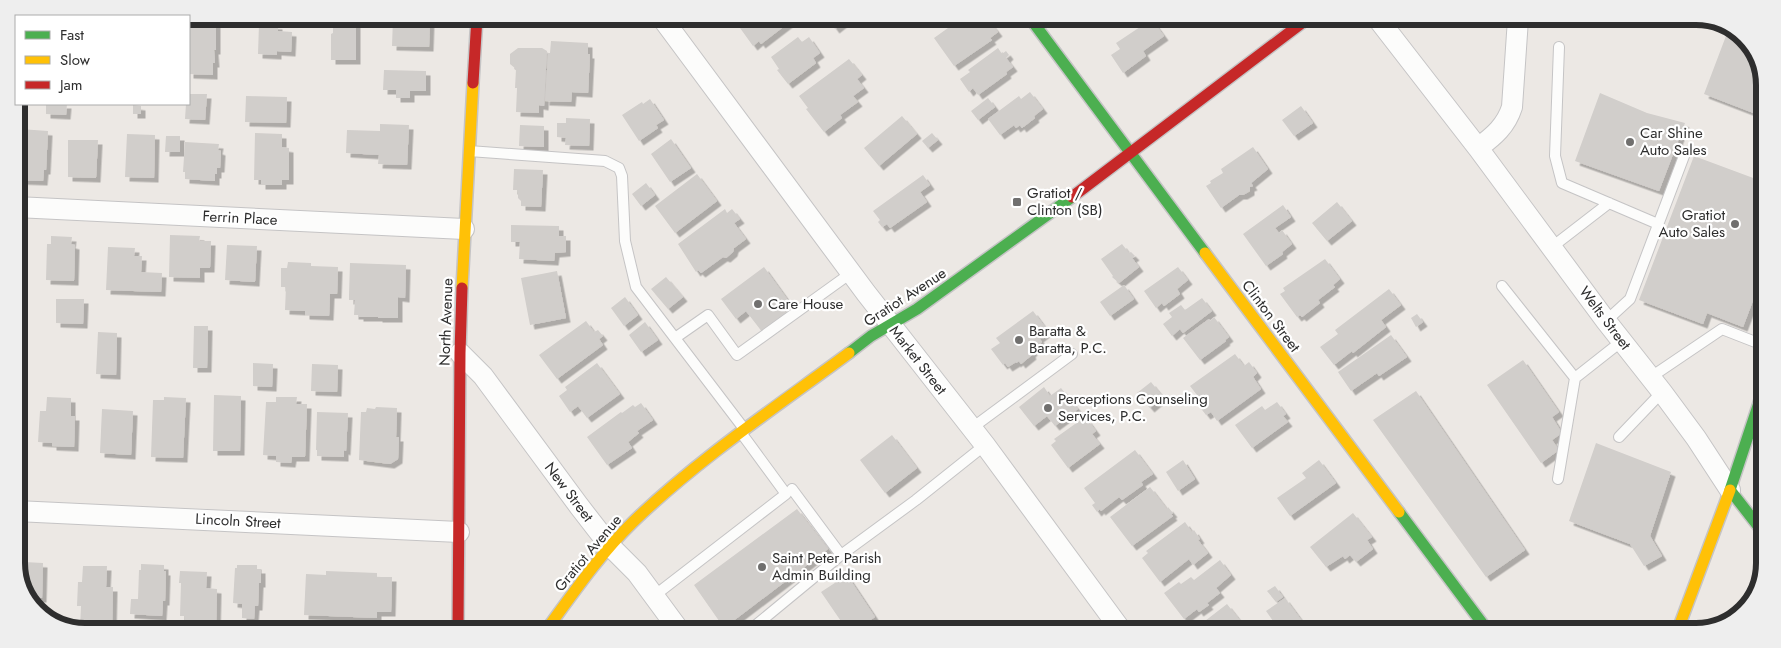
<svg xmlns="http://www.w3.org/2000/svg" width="1781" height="648" viewBox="0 0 1781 648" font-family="Jost,sans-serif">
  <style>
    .building { fill: #d1cecb; filter: url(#shadow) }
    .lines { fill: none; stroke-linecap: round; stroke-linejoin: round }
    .lane-casing { stroke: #c5c4c5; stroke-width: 12 }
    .street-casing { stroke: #c5c4c5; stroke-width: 22 }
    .fast-casing { stroke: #c5c4c5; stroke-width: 14 }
    .slow-casing { stroke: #c5c4c5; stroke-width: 14 }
    .jam-casing { stroke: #c5c4c5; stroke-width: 14 }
    .lane { stroke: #fcfcfb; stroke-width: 10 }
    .street { stroke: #fcfcfb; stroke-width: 20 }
    .fast { stroke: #4caf50; stroke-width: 11 }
    .slow { stroke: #ffc107; stroke-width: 11 }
    .jam { stroke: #c62828; stroke-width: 11 }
    .poi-dot { fill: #706f6e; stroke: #fff; stroke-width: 2 }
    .labels { text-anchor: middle; stroke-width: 4.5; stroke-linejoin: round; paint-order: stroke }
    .poi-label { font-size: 15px; fill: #2e2e2e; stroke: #fff; text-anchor: start }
    .street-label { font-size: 15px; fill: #2e2e2e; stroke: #fff }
    .rim { fill: none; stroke: #2e2e2e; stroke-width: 6 }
  </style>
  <defs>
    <filter id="shadow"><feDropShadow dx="4.5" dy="4.5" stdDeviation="0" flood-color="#0004"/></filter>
  </defs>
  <rect width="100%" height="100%" fill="#ece8e4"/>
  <path class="building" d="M393,18L430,19L429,47L392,46Z
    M739,18H791L789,19L791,21L761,44L759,41L753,46L735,21Z
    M827,18H849L835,29Z
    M962,18H987L998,32L990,38L992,40L954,66L934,38Z
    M208,20H216V50H214L215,63H213V75L189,74V23H208Z
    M333,21H356V60H331V34L333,33Z
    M1153,21L1164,36L1143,51L1146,56L1123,73L1111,55L1120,49L1116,43L1143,25L1145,27Z
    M259,24L278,25V31L292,32L291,52L277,51V55L258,54Z
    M1729,28L1750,43L1765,80L1764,117L1704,94Z
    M798,37L802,42L809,37L820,53L813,58L816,63L788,84L777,70L779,69L771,57Z
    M551,41L588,43V54H590L588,93L572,92L571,102L545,101L548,53H550Z
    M518,48H542L547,51L544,106L539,105V113L516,112L517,88H515L516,69L510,64V54Z
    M998,48L1002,54L1006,51L1009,55L1006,58L1013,67L1006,72L1007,74L978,95L973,88L969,92L960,79L970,72L968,70Z
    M849,59L862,75L857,79L864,88L853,96L858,102L840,115L842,118L824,132L806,109L808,108L799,96Z
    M384,70L426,71V91H410V98H396V90H383Z
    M1030,92L1043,109L1034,116L1035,118L1022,128L1020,125L1016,128L1014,125L1000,135L988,119L1019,96L1021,99Z
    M1600,93L1647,113L1685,123L1659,191L1575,161Z
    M189,94H207L205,120L185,119L186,104H189Z
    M246,96L287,97L286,123L245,122Z
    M988,98L995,107L978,120L971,111Z
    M650,99L664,120L656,125L658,128L639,141L622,115L642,102L643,104Z
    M46,104H67L66,115L46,114Z
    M133,105L141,106V114H133Z
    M1301,106L1313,123L1294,136L1282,120Z
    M902,116L917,134L879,166L864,148Z
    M566,118L590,119L589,146L565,145L566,138L557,137V123H566Z
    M380,124L409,125L407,165L378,164L379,155L346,153L347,130L380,131Z
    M520,125L544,126V147L519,146Z
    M20,129L48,131L46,170H44L43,181L17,180V140H19Z
    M255,133L282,134V147L289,148V180H282V185H261V180H254Z
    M932,133L938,140L928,148L922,141Z
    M127,134L155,135L154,178L125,177Z
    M166,136H180V152H165Z
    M671,139L691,168L670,182L651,154Z
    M68,140H98L96,178L68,177Z
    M185,142L219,144L218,150L221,151L220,168H217V174H215V181L185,179V172H183Z
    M1253,147L1268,169L1251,183L1253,186L1250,187V191L1243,195H1239L1221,208L1206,186L1211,183L1210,181L1223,173L1221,169Z
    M1694,156L1764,182L1763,293L1757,290L1743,327L1707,313L1703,324L1639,300Z
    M514,169L543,170L541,207L521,206V201L518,198V190H513Z
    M697,174L717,201L675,233L655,206Z
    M923,175L930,185L920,192L927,202L890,228L887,224L882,227L878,222L880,220L873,211Z
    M646,183L655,195L641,206L632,194Z
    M1337,202L1352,221L1327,241L1312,223Z
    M1283,205L1291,217L1275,228L1279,233L1282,230L1292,244L1282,252L1283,254L1266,266L1243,234Z
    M725,209L727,213L732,209L740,219L734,223L746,239L734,248L733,252L726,258L723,257L701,273L698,270L696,272L678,244Z
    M511,225L559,226V236H566V252L555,253L554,261L519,259L520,242H511Z
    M170,235L200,236L199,241H211L210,268H200V278L169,277Z
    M51,236L72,237L71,244L75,245L74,281L46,280L47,244H51Z
    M1122,244L1129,253L1131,252L1135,256L1132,258L1139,267L1119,283L1112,277L1113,276L1101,259Z
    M227,245L257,246L255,282L225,280Z
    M108,247L135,248L134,256H142L141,272L162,273L161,292L106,290Z
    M1325,259L1340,279L1333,285L1335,287L1318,300L1320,303L1302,317L1300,315L1297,317L1280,294L1285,291L1283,288Z
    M288,262L311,263V266L338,267L337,294H330L329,316L305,315V311L285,310L286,287H281V268H287Z
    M350,263L406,265L405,298L398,297V318H378V317H359V315H354L355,300H349V295Z
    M764,267L795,310L763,333L746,311L736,319L721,299Z
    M1178,267L1188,280L1177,289L1180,294L1164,306L1162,303L1156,308L1144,291Z
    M557,271L566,318L530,325L521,278Z
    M666,277L683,297L668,309L651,289Z
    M1124,285L1134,299L1110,316L1100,302Z
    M1389,289L1401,305L1381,320L1386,327L1353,353L1352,351L1334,365L1320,347L1338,334L1335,330Z
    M625,297L638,315L624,326L611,308Z
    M1202,298L1212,311L1183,333L1180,329L1172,336L1163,324L1172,317L1169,313L1181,305L1185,310Z
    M56,299H84L83,324L56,323Z
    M1033,311L1048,331L1039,338L1042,342L1032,349L1033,351L1031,353L1032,355L1021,364L1019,361L1016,363V362L1008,367L1005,363L1003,365L991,349L1000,343L996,338Z
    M1417,314L1423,322L1416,327L1411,318Z
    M1214,317L1229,337L1225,340L1226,341L1200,360L1183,338L1209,319L1210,321Z
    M586,321L594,332L598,330L603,336L599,339L603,345L557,379L539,355Z
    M645,322L658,340L641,352L629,335Z
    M194,326H208L207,368H193Z
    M98,332L117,333L116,375L96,374Z
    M1391,335L1407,357L1379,376L1377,373L1351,391L1338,372Z
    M1235,354L1244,366L1249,362L1257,373L1253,377L1261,389L1217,421L1211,412L1206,415L1193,398L1197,395L1190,386Z
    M1523,360L1559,412L1552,417L1562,433L1552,440L1559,450L1541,463L1487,385Z
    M253,363L273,364L272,387L253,386Z
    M597,363L620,394L587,418L578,406L570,412L559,396L567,390L565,387Z
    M312,364L338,365L337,392L311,391Z
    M1151,382L1163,397L1150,408L1137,393Z
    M1044,387L1050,396L1061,388L1078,409L1055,426L1047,416L1034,426L1019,407Z
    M1416,391L1525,550L1486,577L1373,420Z
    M214,395L241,396L240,451H213Z
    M47,397L71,398V416H75L74,447L52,446V443L38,442L40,411H46Z
    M164,397L186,398L183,458L151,457L153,400H164Z
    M276,397H297L296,404H307L305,457H292L291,463L276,462V456L263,455L266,402H276Z
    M1277,402L1286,414L1283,416L1288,422L1252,448L1235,425L1262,406L1265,410Z
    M641,403L653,420L637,431L639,433L628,442L632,448L607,465L587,437L621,412L622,413L633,405L635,407Z
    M376,407L397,408L396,437H399L398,459L390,464L359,460L361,412H366L367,408L375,409Z
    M102,409L133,411L131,455L100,453Z
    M317,412L348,413L346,451L344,450V457L317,456V450H316Z
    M1082,419L1084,421L1087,419L1096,431L1092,434L1100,444L1068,468L1051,445L1056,441L1054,439Z
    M16,425H18L21,430L20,445L16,444Z
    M892,435L917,468L885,493L860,460Z
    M1596,443L1671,472L1650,536L1662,556L1644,566L1630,544L1569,521Z
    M1135,450L1153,474L1141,482L1143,485L1122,500L1119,497L1101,511L1100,509L1097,512L1092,505L1095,503L1084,488Z
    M1183,460L1195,479L1178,491L1166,472Z
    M1319,460L1336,483L1290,516L1277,498L1306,478L1302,473Z
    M1150,487L1167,509L1168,507L1173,513L1171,514L1173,516L1132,546L1110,517Z
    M797,509L828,549L724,628L694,585Z
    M1353,513L1372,537L1367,540L1373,549L1356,562L1350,555L1345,559L1343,556L1326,567L1310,547Z
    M1185,522L1192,532L1194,530L1200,539L1198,540L1208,553L1193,565L1189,559L1160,582L1142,558L1148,553L1146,551Z
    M1220,560L1231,575L1216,588L1220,593L1207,603L1209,605L1199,612L1197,609L1184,619L1164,593L1179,582L1181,584L1191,577L1194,580Z
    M24,562L43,563L42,598H37V609L31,605L16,568V564H24Z
    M141,564L164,565V571H166L165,601H163L162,616L130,614L131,599H138L139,570H141Z
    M237,565H257V569H261V583H259L258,606H255L254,619L242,618V604L233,603L235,568H237Z
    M83,566H107L106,587H113L112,628H80L81,606H77L78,582H82Z
    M180,571L207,572L206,588L217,589L216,629L185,628V616H180L181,583H179Z
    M326,571L377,573V577H392L391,612H377V618L304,615L306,574L326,575Z
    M847,575L875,617L855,630H847L821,592Z
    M1275,586L1283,597L1276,602L1267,591Z
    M1285,598L1302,621L1289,631H1280L1266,611Z
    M1227,604L1242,623L1232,631H1192Z
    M784,621L791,630H772Z"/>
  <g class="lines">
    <g class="lane-casing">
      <path id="lane" d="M1559,47L1555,156L1562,183L1658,224
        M469,151L605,161L619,168L622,176L625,241L636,287L745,430
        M1552,247L1609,203
        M1502,286L1575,378L1622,341
        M1606,321L1630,299L1684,156
        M675,338L708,315L737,355L851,273
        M1651,377L1722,329L1763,345
        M972,428L1072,354
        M1619,437L1662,392
        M1558,479L1575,378
        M792,489L841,555
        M654,596L786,494L742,434
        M750,630L841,555L916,500L985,445"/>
    </g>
    <g class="street-casing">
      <path id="street" d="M662,18L866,293L985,445L1121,630
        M1378,19L1478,148L1606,321L1662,392L1696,438L1730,490
        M1478,148C1494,136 1506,126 1512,107L1518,19
        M16,207L464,229
        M460,353L483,376L579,506L610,546L637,573L679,630
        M16,511L459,532"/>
    </g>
    <g class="fast-casing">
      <path id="fast" d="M1030,18L1205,253
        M849,353L871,336L917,309L1072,197
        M1762,394L1730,490L1762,531
        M1399,512L1488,631"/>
    </g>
    <g class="slow-casing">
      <path id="slow" d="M1205,253L1399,512
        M462,288L473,83
        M547,629C574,592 600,554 633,522C697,460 776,407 849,353
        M1677,632L1730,490"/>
    </g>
    <g class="jam-casing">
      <path id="jam" d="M473,83L477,17
        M1072,197L1307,19
        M458,629L460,353L462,288"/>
    </g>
    <use href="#lane" class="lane"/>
    <use href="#street" class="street"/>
    <use href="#fast" class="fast"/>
    <use href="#slow" class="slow"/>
    <use href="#jam" class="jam"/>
  </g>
  <g class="poi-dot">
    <circle cx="1630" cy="142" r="5"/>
    <rect x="1012" y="197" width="10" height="10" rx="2.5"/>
    <circle cx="1735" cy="224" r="5"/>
    <circle cx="758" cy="304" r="5"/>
    <circle cx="1019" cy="340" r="5"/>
    <circle cx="1048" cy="408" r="5"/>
    <circle cx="762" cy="567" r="5"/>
  </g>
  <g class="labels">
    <g class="poi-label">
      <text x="1640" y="138">Car Shine<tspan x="1640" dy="17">Auto Sales</tspan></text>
      <text x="1027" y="198">Gratiot /<tspan x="1027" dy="17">Clinton (SB)</tspan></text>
      <text x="1725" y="220" text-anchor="end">Gratiot<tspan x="1725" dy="17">Auto Sales</tspan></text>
      <text x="768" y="309">Care House</text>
      <text x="1029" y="336">Baratta &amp;<tspan x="1029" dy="17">Baratta, P.C.</tspan></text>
      <text x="1058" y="404">Perceptions Counseling<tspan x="1058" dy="17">Services, P.C.</tspan></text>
      <text x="772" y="563">Saint Peter Parish<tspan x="772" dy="17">Admin Building</tspan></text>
    </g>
    <g class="street-label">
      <text transform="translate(240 218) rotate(3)" y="5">Ferrin Place</text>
      <text transform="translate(905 297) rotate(-33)" y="5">Gratiot Avenue</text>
      <text transform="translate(1271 316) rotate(53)" y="5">Clinton Street</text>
      <text transform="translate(1605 318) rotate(53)" y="5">Welts Street</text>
      <text transform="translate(446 322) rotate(-88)" y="5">North Avenue</text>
      <text transform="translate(918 360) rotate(52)" y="5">Market Street</text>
      <text transform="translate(569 492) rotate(53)" y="5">New Street</text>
      <text transform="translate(238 521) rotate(3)" y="5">Lincoln Street</text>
      <text transform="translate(588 553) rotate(-50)" y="5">Gratiot Avenue</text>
    </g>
  </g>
  <path d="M0 0H1781V648H0ZM85 25H1696A60 60 0 0 1 1756 85V563A60 60 0 0 1 1696 623H85A60 60 0 0 1 25 563V85A60 60 0 0 1 85 25Z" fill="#eee" fill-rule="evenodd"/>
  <path class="rim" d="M85 25H1696A60 60 0 0 1 1756 85V563A60 60 0 0 1 1696 623H85A60 60 0 0 1 25 563V85A60 60 0 0 1 85 25Z"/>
  <rect x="15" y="15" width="175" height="90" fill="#ffffff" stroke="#ababab"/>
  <rect x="25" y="31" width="25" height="8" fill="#4caf50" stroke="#ababab"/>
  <text x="60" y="40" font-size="15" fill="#2e2e2e">Fast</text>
  <rect x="25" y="56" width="25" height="8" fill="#ffc107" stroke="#ababab"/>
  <text x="60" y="65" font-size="15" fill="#2e2e2e">Slow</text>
  <rect x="25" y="81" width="25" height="8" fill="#c62828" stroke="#ababab"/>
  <text x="60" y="90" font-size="15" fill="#2e2e2e">Jam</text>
</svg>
